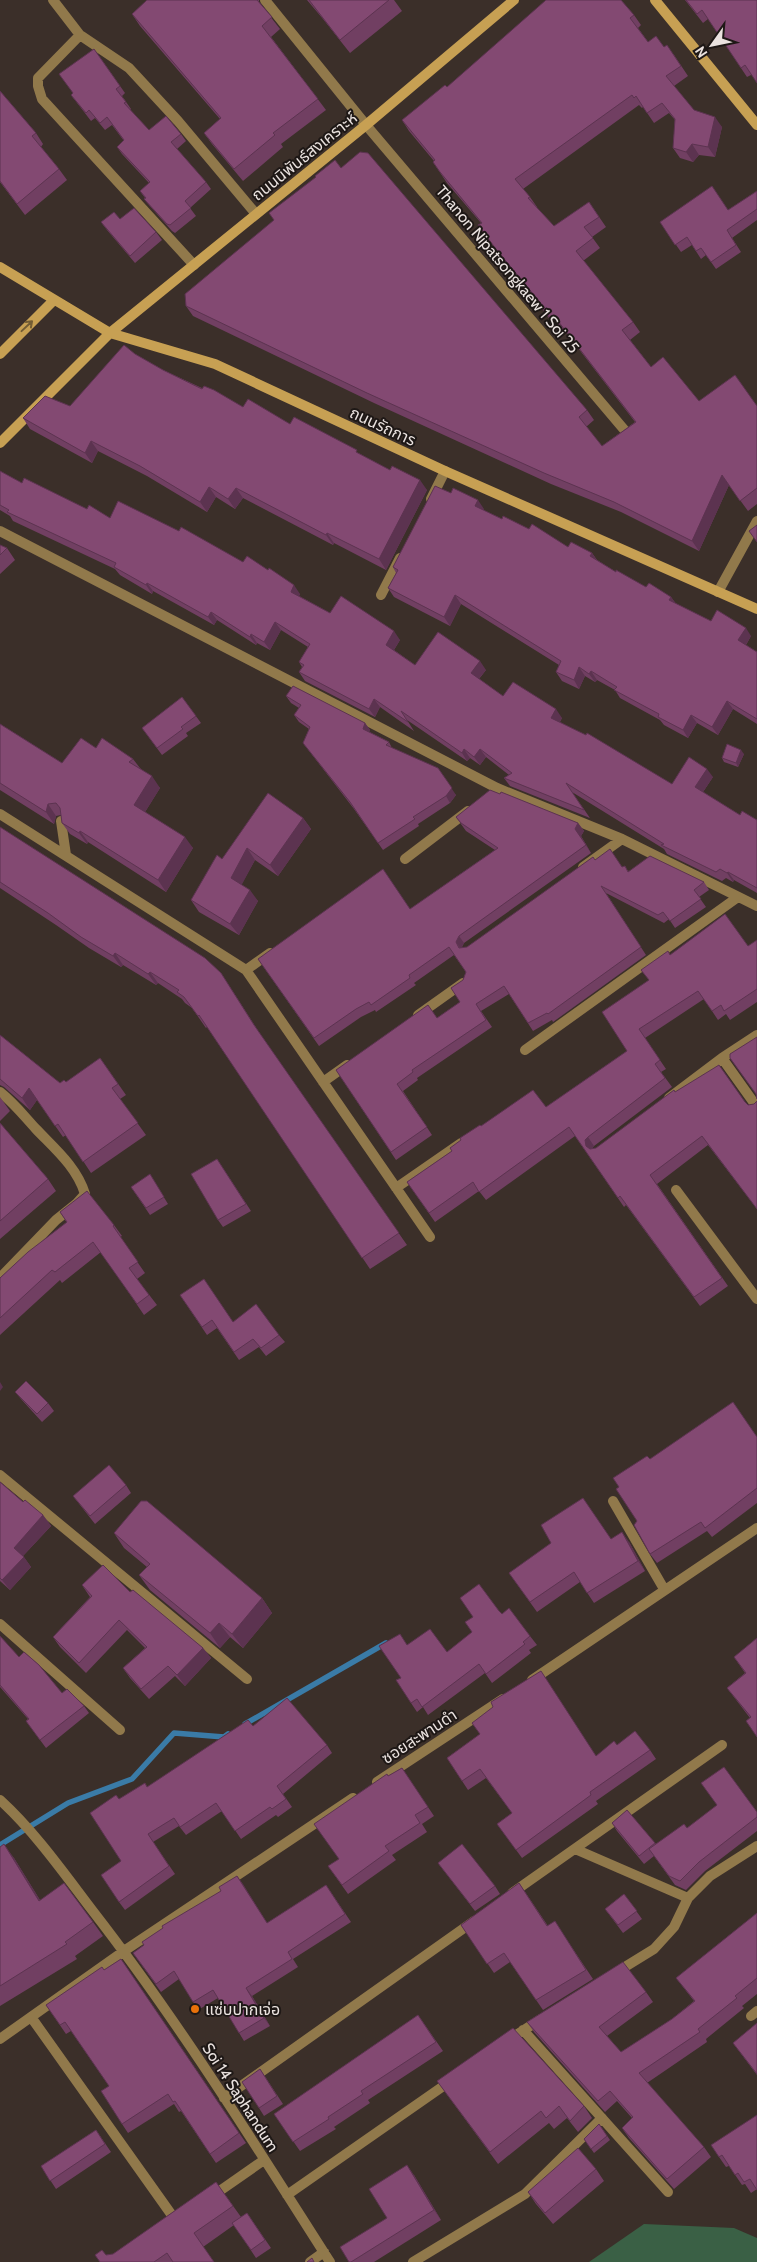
<svg xmlns="http://www.w3.org/2000/svg" width="757" height="2262" viewBox="0 0 757 2262" font-family="Cabin,'Noto Sans Thai',sans-serif">
  <style>
    .green { fill: #3a6045 }
    .lines { fill: none; stroke-linecap: round; stroke-linejoin: round }
    .stream { stroke: #3a7ba7; stroke-width: 5.5 }
    .lane { stroke: #91794b; stroke-width: 10 }
    .street { stroke: #91794b; stroke-width: 10 }
    .secondary { stroke: #c7a053; stroke-width: 10 }
    .wall { fill: #713f62 }
    .shaded-wall { fill: #5c3350 }
    .building { fill: #834972; stroke: #5c3350 }
    .oneway { stroke: #725c34 }
    .food-dot { fill: #e8710a; stroke: #1e1816; stroke-width: 2 }
    .labels { text-anchor: middle; stroke-width: 4; stroke-linejoin: round; paint-order: stroke }
    .street-label { font-size: 16px; fill: #eae2df; stroke: #1e1816 }
    .poi-label { font-size: 16px; fill: #eae2df; stroke: #1e1816; text-anchor: start }
  </style>
  <rect width="100%" height="100%" fill="#3b2f29"/>
  <path class="green" d="M644,2224L734,2228L757,2238V2262H589Z"/>
  <g class="lines">
    <path class="stream" d="M245,1724L386,1643
      M0,1845L68,1803L132,1779L174,1733L224,1737L228,1734"/>
    <path class="lane" d="M718,592L757,521"/>
    <path class="street" d="M53,0L80,35L129,68L178,121L256,214
      M265,0L366,125L627,433
      M80,35L38,78V86L42,99L194,265
      M431,499L445,471
      M0,531L497,788L622,839L757,906
      M381,595L400,558
      M0,814L246,970L430,1237
      M61,821L66,855
      M405,859L468,811
      M583,867L622,839
      M246,970L270,953
      M418,1015L463,983
      M525,1050L738,897
      M722,1058L757,1107
      M323,1082L347,1065
      M0,1092C14,1103 24,1116 36,1129C54,1148 77,1167 85,1194L76,1204L56,1220L0,1278
      M669,1098L722,1058L757,1035
      M396,1188L461,1143
      M676,1190L757,1299
      M0,1475L247,1679
      M613,1501L664,1589
      M0,1624L120,1730
      M532,1680L757,1528
      M377,1782L503,1699
      M0,1800C35,1832 63,1872 92,1910C179,2022 254,2143 330,2262
      M575,1849L688,1898
      M512,1893L722,1745
      M615,1973L654,1949L674,1927L688,1898L710,1876L757,1846
      M751,2016L757,2011
      M31,2017L176,2221
      M523,2030L668,2192
      M0,2039L124,1951L353,1798
      M507,2041L541,2019
      M224,2098L474,1921
      M287,2195L452,2080
      M211,2197L264,2160
      M310,2262L324,2252
      M413,2262L525,2194L602,2118"/>
    <path class="secondary" d="M655,0L757,125
      M0,267L110,333L215,364L445,471L757,609
      M0,354L54,300
      M0,443L110,333L366,125L514,0"/>
  </g>
  <path class="wall" d="M259,0V2L280,29L271,37L326,110L281,144L283,147L243,181L212,144L204,133L220,119L140,26L132,14Z
    M307,0H394L402,11L350,53L323,19Z
    M685,0H757L751,75L747,77L708,19L703,23Z
    M634,15L641,25L638,28L648,42L664,47L674,55L688,76L674,86L694,110L722,127L715,157L699,155L693,162L680,158L673,148L675,120L669,113L654,123L643,107L642,108L639,105L523,189L530,197L537,207V208L554,226L589,202L606,227L592,237L600,248L583,261L633,322L640,332L630,340L651,367L699,401L757,406V504L748,511L729,485L699,551L621,512L551,484L374,403L193,316L186,306L341,168L587,410L594,420L586,427L602,446L635,422L565,331L561,334L548,317L541,307L542,306L503,259L486,235L481,223L447,183L433,162L434,161L409,131L402,120L447,87Z
    M94,49L125,93L122,96L131,109L130,110L149,130L181,134L186,141L177,149L206,182L211,189L190,208L196,216L175,233L172,231L150,206L144,199L145,198L140,191L149,183L122,154L117,147L124,141L112,125L105,130L95,118L91,121L71,95L73,93Z
    M0,91L36,133L43,144L41,147L59,169L67,180L25,215L0,182Z
    M757,191V220L732,238L741,252L716,269L706,255L701,259L692,245L681,252L660,222L728,210Z
    M120,219L156,232L162,240L135,263L107,230L101,222Z
    M135,354L163,370L243,407L290,424L360,454L427,490L386,570L334,543L333,545L243,498L235,509L216,497L207,512L147,476L98,451L92,463L30,429L23,418L70,406Z
    M0,471L22,483L300,594L299,596L330,613L400,640L394,650L415,665L486,670L479,679L503,696L562,718L560,722L672,784L713,777L703,792L740,815L757,820V893L734,880L733,882L726,878L722,881L667,854L664,849L572,792L590,818L510,786L504,778L509,775L486,757L480,765L470,758L467,761L407,720L414,731L380,707L375,717L305,681L299,672L302,667L299,662L308,647L281,630L270,650L257,643L256,645L217,620L214,625L153,591L152,594L120,575L115,569L13,521L10,516L0,510Z
    M484,509L483,510L502,519L529,529L568,547L592,553L597,560L616,572L646,587L671,597L676,604L711,621L751,636L746,645L757,652V724L733,709L718,735L697,723L688,738L664,725L660,720L620,698L615,690L597,680L595,682L585,676L579,689L562,681L556,672L559,665L461,604L450,626L394,597L388,588L396,573L393,567Z
    M0,545L7,548L15,560L0,574Z
    M286,696L365,723L370,730L369,732L389,742L392,748L456,795L450,803L418,824L419,826L383,850L354,809L303,743L309,729L299,722L294,715L299,708L291,703Z
    M182,697L201,723L186,733L188,736L162,755L142,728Z
    M0,724L62,763L96,748L133,759L140,768L160,788L145,812L193,848L166,892L88,842L87,844L70,834L62,823L61,815L56,816L54,824L0,790Z
    M744,754L738,767L724,762L722,758Z
    M500,794L578,823L584,831L581,836L591,853L464,943L462,947H467L595,860L622,867L629,871L704,882L709,890L699,897L706,907L675,928L669,919L664,923L606,893L646,955L553,1022L552,1020L533,1031L509,994L481,1011L492,1027L417,1078L418,1080L403,1091L432,1135L396,1160L336,1070L437,1018L460,1002L463,980L466,972L454,955L414,983L416,985L376,1012L375,1010L361,1017L319,1046L258,959L410,909L495,850L466,831L456,817Z
    M303,818L311,829L278,876L255,860L241,885L258,901L239,935L199,912L191,900L222,859Z
    M0,827L221,973L262,1037L407,1245L370,1269L207,1027L206,1028L192,1008L185,1003L182,999L158,983L156,985L123,965L121,967L89,948L56,925L0,888Z
    M757,940V1002L730,1020L726,1014L718,1020L704,999L645,1038L666,1069L661,1072L672,1087L594,1146L592,1148H596L675,1092L745,1102L748,1105L754,1104L757,1101V1209L708,1145L657,1184L728,1286L700,1306L626,1205L624,1207L575,1136L486,1200L479,1191L435,1222L407,1182L452,1151L481,1126L546,1107L627,1051L649,980L670,955L748,946Z
    M0,1035L60,1083L66,1082L100,1058L126,1095L120,1099L146,1135L91,1173L66,1135L63,1137L37,1100L30,1110L4,1087L0,1085Z
    M0,1097L10,1111L0,1121Z
    M0,1123L48,1179L56,1191L0,1239Z
    M217,1159L251,1211L223,1227L218,1220Z
    M154,1181L168,1204L150,1215L131,1187Z
    M60,1212L114,1225L122,1236L120,1237L145,1273L137,1279L157,1305L144,1315L101,1252L62,1283L60,1280L0,1335V1278L67,1223Z
    M180,1295L233,1322L279,1335L285,1342L266,1356L259,1347L239,1360L217,1328L207,1335Z
    M15,1392L48,1403L54,1411L42,1422L21,1399Z
    M757,1436V1503L712,1537L707,1531L657,1563L650,1554L637,1521L619,1487L650,1459Z
    M0,1482L23,1502L43,1515L51,1526L23,1556L31,1567L10,1590L0,1581Z
    M126,1485L131,1493L95,1524L73,1496Z
    M114,1533L262,1598L272,1613L243,1648L230,1637L220,1648L150,1590L139,1575L147,1567L124,1548Z
    M611,1539L629,1542L645,1571L594,1603L580,1582L537,1612L509,1573Z
    M82,1585L130,1592L203,1648L211,1658L185,1686L175,1676L149,1699L130,1678L123,1668L145,1648L127,1630L86,1673L60,1647L53,1637L90,1597Z
    M499,1611L530,1636L537,1645L529,1650L531,1653L492,1683L485,1673L428,1715L423,1707L417,1712L411,1703L401,1678L447,1652Z
    M0,1636L19,1657L62,1693L84,1706L89,1713L46,1748L26,1721L28,1719L0,1687Z
    M757,1638L750,1718L727,1688L745,1673L734,1657Z
    M472,1723L596,1756L617,1745L650,1750L656,1759L596,1801L598,1804L522,1858L497,1824L512,1813L486,1778L468,1790L447,1758L480,1734Z
    M253,1726L327,1745L332,1753L283,1794L292,1807L278,1817L276,1815L241,1839L222,1811L186,1835L179,1826L153,1842L175,1874L125,1910L119,1902L121,1861L119,1799L147,1787Z
    M402,1768L434,1816L422,1824L427,1832L392,1855L396,1860L348,1894L328,1866L339,1859L388,1776Z
    M627,1810L656,1844L687,1828L757,1812V1831L705,1871L686,1890L675,1885L654,1856L644,1864L617,1831L612,1823Z
    M0,1847L14,1858L40,1900L93,1922L103,1936L75,1956L77,1959L0,2006Z
    M438,1863L495,1886L500,1894L475,1911Z
    M237,1876L267,1923L326,1885L351,1922L293,1959L298,1967L252,1996L270,2026L244,2041L218,1998L198,2010L179,1979L161,1992L133,1953L221,1891Z
    M519,1883L548,1926L561,1931L593,1979L543,2010L510,1962L494,1973L461,1925Z
    M624,1894L642,1919L623,1933L605,1909Z
    M757,1913V1994L742,2006L744,2008L706,2039L707,2042L647,2083L704,2147L711,2157L674,2189L629,2138L622,2128L632,2118L617,2101L605,2112L534,2032L527,2022L646,1992L653,2002L607,2036L621,2052L672,2019L694,2001L676,1978Z
    M121,1959L246,2143L216,2163L181,2111L179,2112L174,2104L128,2133L122,2124L109,2086L71,2031L66,2034L46,2005L104,1970Z
    M418,2015L443,2051L368,2100L370,2103L334,2127L336,2129L300,2151L274,2114Z
    M757,2023V2075L733,2043Z
    M260,2069L283,2104L264,2116L259,2108Z
    M437,2081L584,2106L592,2118L578,2132L567,2118L554,2129L549,2123L498,2164Z
    M757,2115V2189L751,2193L745,2184L742,2185L729,2166L726,2167L719,2157Z
    M599,2124L610,2140L594,2153L584,2139Z
    M96,2130L111,2152L56,2189L41,2166Z
    M596,2169L604,2181L553,2224L536,2204L528,2192Z
    M414,2175L441,2220L374,2262H349L387,2218Z
    M216,2182L241,2217L247,2213L271,2248L256,2258L234,2225L203,2247L214,2262H100L106,2255L113,2254Z"/>
  <path class="shaded-wall" d="M715,117L722,127L715,157L708,147Z
    M692,144L699,155L693,162L686,152Z
    M91,441L98,451L92,463L85,453Z
    M722,475L729,485L699,551L692,541Z
    M420,480L427,490L386,570L379,559Z
    M209,487L216,497L207,512L200,502Z
    M236,488L243,498L235,509L228,499Z
    M478,500L484,509L481,515L475,506Z
    M327,533L334,543L333,545L326,535Z
    M592,553L598,562L590,556Z
    M147,583L153,591L152,594L146,585Z
    M294,585L300,594L297,601L291,592Z
    M455,595L461,604L450,626L444,617Z
    M671,597L677,605L669,600Z
    M211,612L217,620L214,625L208,617Z
    M275,622L281,630L270,650L264,642Z
    M746,628L751,636L744,648L738,640Z
    M394,631L400,640L392,653L386,645Z
    M251,634L257,643L256,645L250,637Z
    M480,661L486,670L477,681L471,673Z
    M579,667L585,676L579,689L574,680Z
    M591,671L597,680L595,682L589,674Z
    M374,699L380,707L375,717L369,709Z
    M727,701L733,709L718,735L712,727Z
    M556,709L562,718L557,726L551,718Z
    M691,715L697,723L688,738L683,730Z
    M365,723L370,730L368,736L363,729Z
    M464,749L470,758L467,761L462,753Z
    M480,749L486,757L480,765L474,757Z
    M741,750L744,754L738,767L736,763Z
    M438,768L456,795L450,803L446,796Z
    M707,769L713,777L701,795L695,787Z
    M152,776L160,788L142,817L134,805Z
    M48,804L56,816L54,824L46,812Z
    M303,818L311,829L278,876L270,865Z
    M578,823L584,831L581,836L591,853L575,829Z
    M80,831L88,842L87,844L79,833Z
    M185,837L193,848L166,892L158,880Z
    M247,848L255,860L239,890L231,878Z
    M728,872L734,880L733,882L727,873Z
    M250,890L258,901L239,935L230,924Z
    M459,936L464,943L461,949L465,955L456,942Z
    M115,953L123,965L121,967L113,956Z
    M150,972L158,983L156,985L148,974Z
    M221,973L262,1037L407,1245L254,1025Z
    M29,1088L37,1100L30,1110L22,1098Z
    M588,1137L594,1146L592,1149V1155L586,1146L585,1140Z
    M0,1382L3,1387L0,1391Z
    M43,1515L51,1526L21,1558L14,1548Z
    M622,1532L629,1542L645,1571L638,1561Z
    M24,1557L31,1567L10,1590L2,1580Z
    M262,1598L272,1613L243,1648L232,1634Z
    M219,1623L230,1637L220,1648L210,1633Z
    M203,1648L211,1658L185,1686L177,1675Z
    M4,1844L14,1858L49,1915L39,1901Z
    M237,1876L243,1884L272,1931L267,1923Z
    M246,1988L252,1996L270,2026L264,2018Z
    M407,2165L414,2175L441,2220L434,2210Z"/>
  <path class="building" d="M147,0H257L272,17L262,26L318,99L273,133L275,135L234,169L204,133L221,118L132,14Z
    M309,0H389L340,40Z
    M546,0H621L634,15L630,18L648,42L656,36L664,47L667,45L681,66L666,76L694,110L715,117L708,147L692,144L686,152L673,148L675,119L662,103L647,113L636,96L634,98L632,95L515,179L530,197L528,198L554,226L589,202L599,217L584,227L593,238L576,251L633,322L622,330L651,367L663,357L699,401L735,375L757,406V488L740,501L722,475L692,541L614,502L544,473L367,393L186,306L185,294L274,220L269,213L316,177L315,176L335,160L341,168L360,152L368,153L587,410L579,417L602,446L636,422L558,321L554,323L541,307L543,306L496,249L478,225L482,223L440,172L433,162L435,160L402,120L445,85L447,87Z
    M686,0H757V83L745,65L741,68L702,10L697,14Z
    M94,49L120,86L116,89L126,102L124,103L149,130L166,116L181,134L171,142L206,182L185,201L191,208L170,225L167,224L144,199L146,198L140,191L150,182L117,147L124,140L107,117L100,123L89,110L86,113L71,95L73,93L59,74Z
    M0,91L36,133L32,136L59,169L17,204L0,181Z
    M712,186L728,210L757,191V209L727,230L736,245L711,262L701,248L696,251L687,237L675,245L660,222Z
    M134,208L156,232L130,256L101,222L114,212L120,219Z
    M124,345L135,354L163,370L202,389L204,386L214,390L243,407L248,399L290,424L294,417L357,450L356,452L390,470L392,466L420,480L379,559L327,533L326,535L236,488L228,499L209,487L200,502L140,466L91,441L85,453L23,418L45,396L70,406Z
    M0,471L22,483L24,478L87,509L89,505L110,518L118,501L179,531L181,527L243,562L247,556L268,570L269,568L294,585L291,592L330,613L341,596L394,631L386,645L415,665L438,632L480,661L471,673L503,696L513,682L556,709L551,718L586,735L587,733L672,784L689,757L707,769L695,787L740,815L742,811L757,820V888L728,872L727,873L720,869L716,872L661,845L664,844L566,783L584,810L504,778L512,773L480,749L474,757L464,749L462,753L401,711L408,722L374,699L369,709L299,672L304,665L299,662L310,644L275,622L264,642L251,634L250,637L211,612L208,617L147,583L146,585L114,567L116,563L7,512L9,510L0,505Z
    M435,486L451,493L453,488L478,500L475,506L502,519L503,516L529,529L532,524L568,547L571,542L592,553L590,556L616,572V570L646,587L649,583L671,597L669,600L711,621L717,610L746,628L738,640L757,652V719L727,701L712,727L691,715L683,730L658,717L659,714L614,690L617,687L591,671L589,674L579,667L574,680L556,672L561,661L455,595L444,617L388,588L398,570L393,567Z
    M757,525V542L749,531Z
    M0,545L7,548L0,555Z
    M293,686L365,723L363,729L389,742L386,745L438,768L452,788L446,796L413,817L415,819L378,843L350,802L303,743L310,727L294,715L301,705L286,696Z
    M182,697L196,716L181,727L183,729L157,748L142,728Z
    M0,724L62,763L81,738L96,748L102,738L133,759L129,762L152,776L134,805L185,837L158,880L80,831L79,833L62,823L60,808L56,803L48,804L46,812L0,783Z
    M727,744L741,750L736,763L722,758Z
    M490,790L500,794L501,792L578,823L575,829L586,845L459,936L456,942L459,948L467,947L593,857L595,860L610,849L622,867L625,866L628,872L650,856L704,882L694,890L701,899L670,921L663,912L658,915L601,886L641,947L548,1014L547,1013L528,1023L504,986L476,1004L486,1020L412,1070L413,1072L397,1084L427,1127L391,1152L336,1070L428,1005L437,1018L460,1002L451,988L463,980L466,972L449,947L409,975L410,978L371,1005L369,1002L356,1009L314,1038L258,959L383,869L410,909L498,848L461,823L456,817Z
    M268,793L303,818L270,865L247,848L231,878L250,890L230,924L191,900L217,855L222,859Z
    M0,827L205,958L221,973L254,1025L399,1233L362,1258L199,1015L198,1016L184,997L177,992L179,990L150,972L148,974L115,953L113,956L81,937L48,913L0,882Z
    M725,914L748,946L757,940V989L724,1011L721,1005L712,1011L698,991L639,1029L660,1060L655,1064L665,1078L588,1137L585,1140L586,1146L590,1149L596,1148L674,1090L675,1092L719,1065L745,1102L748,1105L754,1104L757,1101V1209L702,1136L650,1175L722,1278L694,1297L620,1196L618,1198L569,1127L479,1192L473,1182L429,1213L407,1182L452,1151L450,1148L461,1140L460,1138L480,1125L481,1126L533,1090L546,1107L627,1051L602,1012L649,980L641,970L668,951L670,955Z
    M0,1035L60,1083L64,1080L66,1082L100,1058L118,1084L112,1088L138,1123L83,1162L58,1124L55,1126L29,1088L22,1098L0,1079Z
    M757,1037V1099L756,1094L730,1058V1054Z
    M0,1123L48,1179L0,1221Z
    M217,1159L246,1204L218,1220L191,1174Z
    M150,1174L164,1197L146,1208L131,1187Z
    M87,1191L114,1225L113,1226L138,1262L129,1268L149,1295L137,1304L93,1242L55,1272L52,1270L0,1318V1278L28,1252L67,1222L60,1212Z
    M204,1279L233,1322L256,1304L279,1335L261,1348L253,1339L234,1352L212,1320L202,1327L180,1295Z
    M26,1381L48,1403L37,1414L15,1392Z
    M733,1402L757,1437V1488L705,1528L701,1522L650,1554L634,1525L637,1521L616,1489L619,1487L613,1478L647,1456L650,1459Z
    M109,1465L126,1485L90,1516L73,1496Z
    M0,1482L23,1502L25,1500L43,1515L14,1548L24,1557L2,1580L0,1578Z
    M583,1498L611,1539L622,1532L638,1561L587,1593L574,1572L530,1602L509,1573L551,1543L541,1525Z
    M141,1501H147L262,1598L232,1634L219,1623L210,1633L139,1575L150,1564L114,1533Z
    M103,1565L130,1592L133,1590L203,1648L177,1675L168,1666L141,1689L123,1668L147,1647L119,1620L79,1663L53,1637L92,1596L82,1585Z
    M479,1584L499,1611L502,1614L509,1608L530,1636L523,1642L525,1644L486,1674L479,1664L422,1707L417,1699L411,1703L396,1680L401,1678L379,1646L400,1634L407,1645L430,1629L447,1652L472,1632L465,1622L473,1617L460,1598Z
    M0,1636L19,1657L24,1652L39,1665L62,1693L67,1689L84,1706L40,1740L26,1721L29,1719L0,1685Z
    M757,1638V1737L746,1721L751,1717L727,1688L746,1673L734,1657Z
    M541,1671L596,1756L614,1741L617,1745L635,1731L650,1750L590,1792L591,1795L516,1850L497,1824L512,1813L480,1769L462,1781L447,1758L480,1734L472,1723L493,1707L491,1702Z
    M287,1698L327,1745L277,1786L286,1799L272,1809L270,1807L235,1831L216,1803L180,1827L174,1818L148,1834L169,1866L119,1902L101,1875L121,1861L90,1813L116,1795L119,1799L145,1783L147,1787L248,1720L253,1726Z
    M724,1767L757,1812V1817L699,1862L680,1881L669,1876L649,1849L684,1824L687,1828L717,1805L701,1783Z
    M402,1768L428,1807L415,1815L420,1823L385,1846L389,1851L342,1885L328,1866L339,1859L314,1824L387,1774L388,1776Z
    M627,1810L655,1843L639,1856L612,1823Z
    M4,1844L39,1901L64,1883L93,1922L65,1942L67,1944L0,1986V1847Z
    M462,1844L495,1886L470,1904L438,1863Z
    M237,1876L267,1923L326,1885L345,1914L288,1952L292,1959L246,1988L264,2018L239,2033L213,1990L193,2002L174,1971L156,1984L133,1953L144,1945L142,1942L163,1928L162,1926L221,1891L219,1887Z
    M519,1883L547,1926L555,1921L586,1970L536,2000L504,1953L487,1964L461,1925Z
    M624,1894L637,1911L618,1925L605,1909Z
    M757,1913V1978L735,1996L737,1998L698,2029L700,2032L639,2073L704,2147L667,2179L622,2128L633,2117L610,2091L598,2101L527,2022L623,1962L646,1992L599,2027L621,2052L672,2019L695,2001L676,1978Z
    M121,1959L239,2133L210,2154L175,2101L173,2102L168,2094L122,2124L101,2091L109,2086L65,2022L60,2025L46,2005L102,1967L104,1970Z
    M418,2015L436,2042L361,2091L363,2094L328,2117L329,2119L293,2142L274,2114Z
    M757,2023V2074L733,2043Z
    M513,2028L584,2106L570,2121L559,2106L546,2118L541,2111L490,2152L437,2081Z
    M260,2069L277,2096L259,2108L242,2082Z
    M757,2115V2190L750,2179L744,2182L738,2173L735,2175L722,2155L719,2157L711,2145Z
    M599,2124L607,2136L591,2149L584,2139Z
    M96,2130L105,2144L50,2181L41,2166Z
    M578,2148L596,2169L545,2213L528,2192Z
    M407,2165L434,2210L351,2262H349L340,2247L387,2218L369,2189Z
    M216,2182L233,2206L194,2233L214,2262H173L167,2253L154,2262H100L95,2255L102,2250L106,2255L113,2254Z
    M247,2213L265,2240L251,2250L232,2223Z
    M312,2258L314,2262H307Z"/>
  <defs><path id="oneway-shaft" d="M-6 0H5M1.5-3L5.5 0L1.5 3" fill="none" stroke-width="1.6" stroke-linecap="round" stroke-linejoin="round" transform="scale(1.25)"/></defs>
  <use class="oneway" href="#oneway-shaft" transform="translate(27 326) rotate(-43)"/>
  <circle class="food-dot" cx="195" cy="2009" r="5"/>
  <g class="labels">
    <g class="street-label">
      <text transform="translate(304 156) rotate(-39)" y="6">ถนนนิพันธ์สงเคราะห์</text>
      <text transform="translate(508 269) rotate(50)" y="6">Thanon Nipatsongkaew 1 Soi 25</text>
      <text transform="translate(383 426) rotate(25)" y="6">ถนนรัถการ</text>
      <text transform="translate(419 1736) rotate(-33)" y="6">ซอยสะพานดำ</text>
      <text transform="translate(241 2097) rotate(57)" y="6">Soi 14 Saphandum</text>
    </g>
    <g class="poi-label">
      <text x="205" y="2015">แซ่บปากเจ่อ</text>
    </g>
  </g>
  <g transform="translate(712 45) rotate(237)" stroke="#1e1816" stroke-width="4" paint-order="stroke">
  <path d="M0-4L9 19L0 12L-9 19Z" fill="#eae2df"/>
  <text y="-8" font-size="14" font-weight="bold" text-anchor="middle" fill="#eae2df">N</text>
  </g>
</svg>
